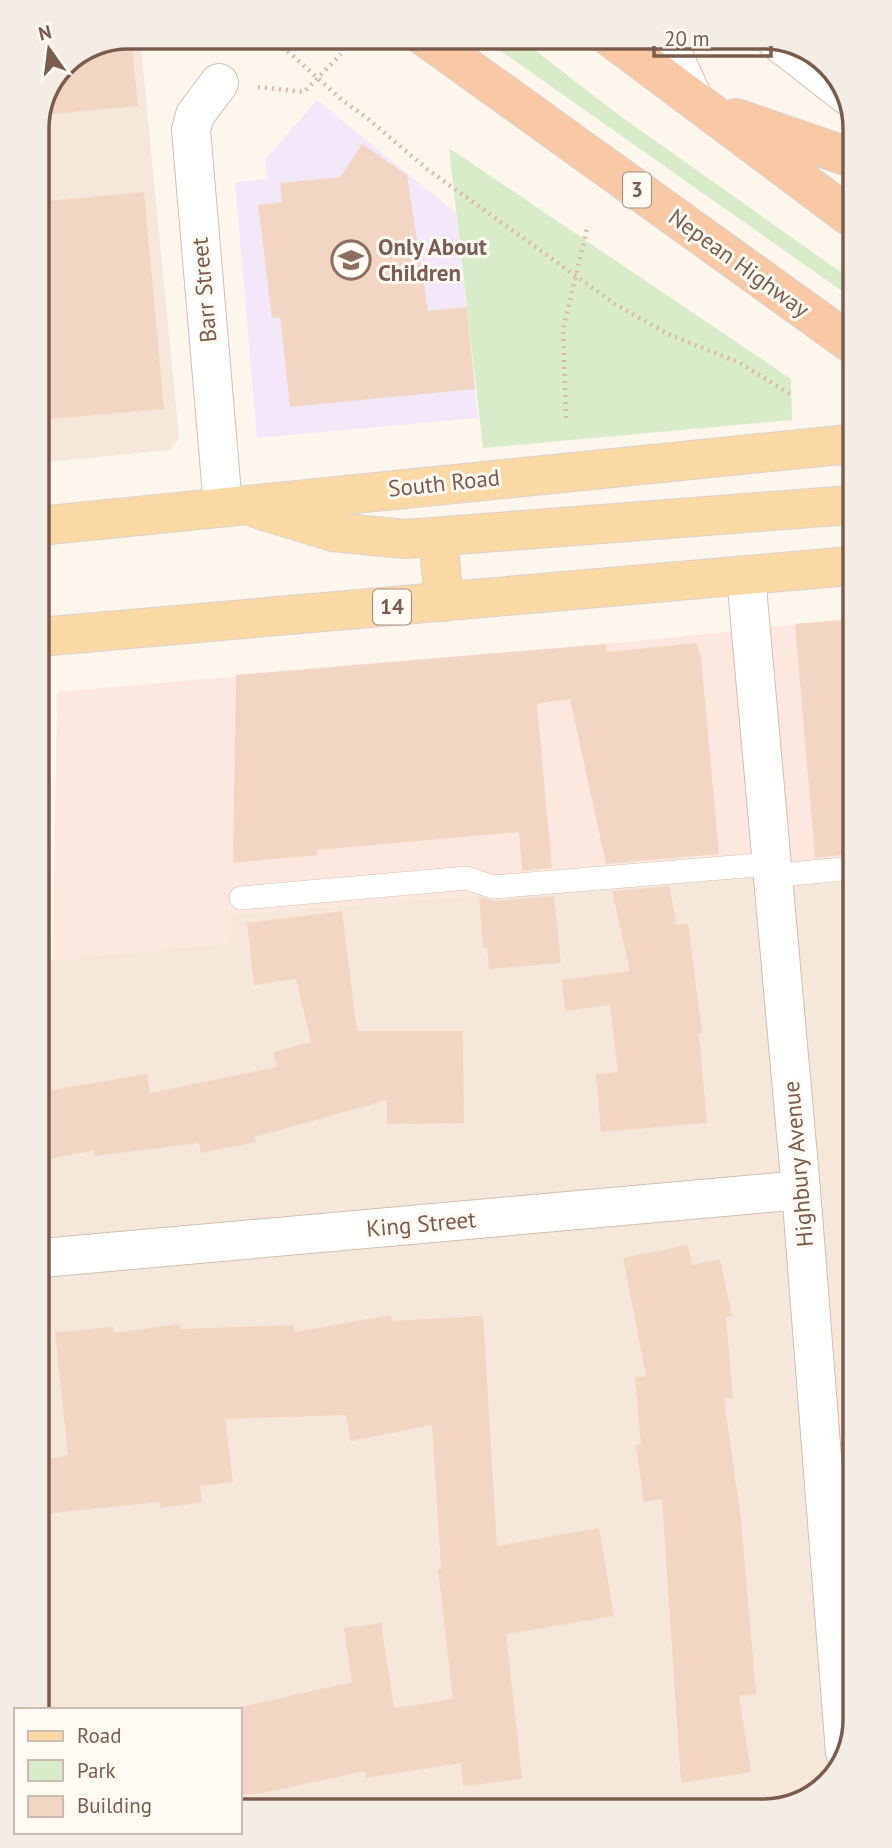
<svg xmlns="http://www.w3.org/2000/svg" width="892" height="1848" viewBox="0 0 892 1848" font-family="'PT Sans',sans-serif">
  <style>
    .residential { fill: #f5e8da }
    .commercial { fill: #fde8e0 }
    .education { fill: #f3e8fa }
    .green { fill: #d8ecc9 }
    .building { fill: #f3d5c3 }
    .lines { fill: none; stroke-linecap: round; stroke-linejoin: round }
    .service-casing { stroke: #d1beb0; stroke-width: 24 }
    .minor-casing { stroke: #d1beb0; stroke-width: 40 }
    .primary-casing { stroke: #dad1cd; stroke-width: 40 }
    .trunk-casing { stroke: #dad1cd; stroke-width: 40 }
    .path { stroke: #d9b8a5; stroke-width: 4.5; stroke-dasharray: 2 5; stroke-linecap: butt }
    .service { stroke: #fff; stroke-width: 23 }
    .minor { stroke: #fff; stroke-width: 38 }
    .primary { stroke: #fbd9a5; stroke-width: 38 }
    .trunk { stroke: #f9c8a4; stroke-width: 38 }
    .labels { text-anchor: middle; stroke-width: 6; stroke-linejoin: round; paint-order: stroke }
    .shield { fill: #fffaf3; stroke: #a28b7f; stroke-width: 2 }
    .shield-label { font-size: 21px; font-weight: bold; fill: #7a5c4d }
    .education-label { font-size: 23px; font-weight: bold; fill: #785e54; stroke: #fffaf3; text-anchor: start }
    .street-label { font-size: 23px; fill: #7a5c4d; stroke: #fffaf3 }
    .rim { fill: none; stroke: #7a5c4d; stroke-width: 3.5 }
  </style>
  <rect width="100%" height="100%" fill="#fdf6ec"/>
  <path class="residential" d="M128,37H140L179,438L170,450L38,463L37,123L64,63Z
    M852,867L855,1720L840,1771L798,1804L240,1810V1710H43L40,961L230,943L233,914Z"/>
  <path class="commercial" d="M851,619L852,867L233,914L231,943L53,960L57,692L606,644Z"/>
  <path class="education" d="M317,100L456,213L478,418L257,438L235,182L267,179L265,160Z"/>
  <path class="green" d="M481,37H518L616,113L849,278V296Z
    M449,148L791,379L792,420L483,448Z"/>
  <path class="building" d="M131,37L138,106L41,115L67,62Z
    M362,144L407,175L428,311L467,307L475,389L290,407L280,317L272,318L258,205L282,202L280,183L340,177Z
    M144,192L164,409L38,420L37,202Z
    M851,619L852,854L815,858L795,624Z
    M696,643L701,657L719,854L606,864L570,699L537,704L552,868L522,871L519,832L317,850L318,855L233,863L236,675L606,644L607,652Z
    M669,886L677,925L688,923L702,1033H699L707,1123L601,1132L596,1074L618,1072L610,1005L565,1011L562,980L630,971L612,891Z
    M554,896L561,963L489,969L487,947H483L479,897L494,901Z
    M342,911L357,1031H463L464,1123L387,1124V1100L255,1137L256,1142L201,1153L199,1143L95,1156L94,1150L41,1161V1092L147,1074L150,1093L277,1067L273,1052L311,1042L296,979L254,985L247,923Z
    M688,1245L692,1265L720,1259L732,1316L726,1317L733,1398H724L741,1520L756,1694L739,1696L751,1772L681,1783L662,1499L644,1502L636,1445L641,1444L635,1377L646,1376L623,1258Z
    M391,1315L392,1321L483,1316L497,1546L599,1528L614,1616L506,1634L522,1779L463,1786L461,1763L366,1778L365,1771L263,1793L240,1795V1707L352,1682L344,1628L381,1623L394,1708L453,1699L438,1569H441L432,1425L351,1441L346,1415L225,1419L233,1482L200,1486L202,1502L161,1508L160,1502L43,1514L42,1461L68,1455L55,1332L113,1327V1333L180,1324V1329L294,1325L295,1332Z"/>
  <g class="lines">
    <g class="service-casing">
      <path id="service" d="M772,876L852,868
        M241,898L467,878L493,887L771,864"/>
    </g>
    <g class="minor-casing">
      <path id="minor" d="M665,37L693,98
        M775,39L848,96
        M219,83L195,115L191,130L223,506
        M746,576L801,1190L845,1752
        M42,1258L801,1190"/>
    </g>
    <g class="primary-casing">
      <path id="primary" d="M258,509L333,532L405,539L850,505
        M39,526L850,444
        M438,537L444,602
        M39,637L850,566"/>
    </g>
    <g class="trunk-casing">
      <path id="trunk" d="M425,37L849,342
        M610,37L849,216
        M736,118L849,157"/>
    </g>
    <path class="path" d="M272,37L342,100L367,118L427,169L615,304L668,334L740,363L790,394
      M258,87L304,92L341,54
      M566,418L563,329L587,229"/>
    <use href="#service" class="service"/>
    <use href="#minor" class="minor"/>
    <use href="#primary" class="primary"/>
    <use href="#trunk" class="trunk"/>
  </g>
  <defs>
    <g id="school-ring" transform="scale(2.0125)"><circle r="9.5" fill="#fffaf3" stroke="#8d6e63" stroke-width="1.5"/><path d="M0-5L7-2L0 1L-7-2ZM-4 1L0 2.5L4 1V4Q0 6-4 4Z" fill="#8d6e63"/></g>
  </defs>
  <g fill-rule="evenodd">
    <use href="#school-ring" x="351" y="260"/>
  </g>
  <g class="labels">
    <g class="shield">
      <rect x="623" y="172.5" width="28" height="35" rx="5"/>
      <rect x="373" y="589.5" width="38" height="35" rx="5"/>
    </g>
    <g class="shield-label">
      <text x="637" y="197">3</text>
      <text x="392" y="614">14</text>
    </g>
    <g class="education-label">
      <text x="378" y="255">Only About<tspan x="378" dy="26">Children</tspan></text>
    </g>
    <g class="street-label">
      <text transform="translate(739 263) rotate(36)" y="8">Nepean Highway</text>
      <text transform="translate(204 290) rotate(-95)" y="8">Barr Street</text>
      <text transform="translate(444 483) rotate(-6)" y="8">South Road</text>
      <text transform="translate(798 1164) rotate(-95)" y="8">Highbury Avenue</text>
      <text transform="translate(421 1224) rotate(-5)" y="8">King Street</text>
    </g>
  </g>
  <path d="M0 0H892V1848H0ZM128 49H764A79 79 0 0 1 843 128V1720A79 79 0 0 1 764 1799H128A79 79 0 0 1 49 1720V128A79 79 0 0 1 128 49Z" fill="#f4ede6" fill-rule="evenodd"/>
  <path class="rim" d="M128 49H764A79 79 0 0 1 843 128V1720A79 79 0 0 1 764 1799H128A79 79 0 0 1 49 1720V128A79 79 0 0 1 128 49Z"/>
  <rect x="14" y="1708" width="228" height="126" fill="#fffaf3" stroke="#cabbb1" stroke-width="2"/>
  <rect x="28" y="1731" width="35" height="10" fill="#fbd9a5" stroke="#cabbb1" stroke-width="2"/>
  <text x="77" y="1743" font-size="21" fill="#7a5c4d">Road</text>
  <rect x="28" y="1760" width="35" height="21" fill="#d8ecc9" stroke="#cabbb1" stroke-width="2"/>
  <text x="77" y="1778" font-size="21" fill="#7a5c4d">Park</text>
  <rect x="28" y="1796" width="35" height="21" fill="#f3d5c3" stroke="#cabbb1" stroke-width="2"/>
  <text x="77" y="1813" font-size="21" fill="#7a5c4d">Building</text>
  <g transform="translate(49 49) rotate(346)" stroke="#fffaf3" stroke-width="5" paint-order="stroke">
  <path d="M0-5L12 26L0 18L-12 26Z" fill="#7a5c4d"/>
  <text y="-10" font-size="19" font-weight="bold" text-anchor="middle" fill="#7a5c4d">N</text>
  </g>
  <path d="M654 46v10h117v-10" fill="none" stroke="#7a5c4d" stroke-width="3.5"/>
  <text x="664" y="46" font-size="21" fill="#7a5c4d" stroke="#fffaf3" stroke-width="5" paint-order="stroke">20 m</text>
</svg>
